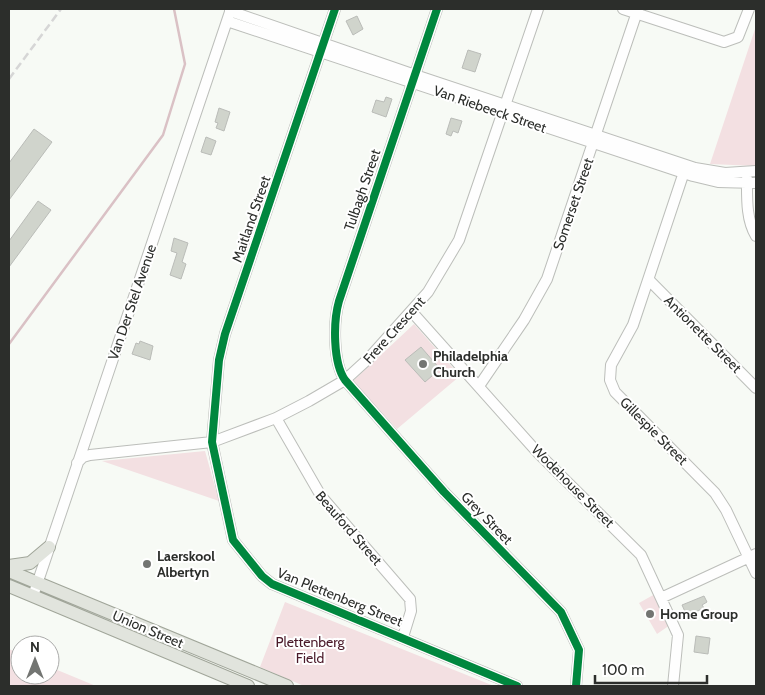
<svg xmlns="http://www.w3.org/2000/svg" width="765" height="695" viewBox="0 0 765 695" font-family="Cabin,sans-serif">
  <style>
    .green { fill: #f3e0e2 }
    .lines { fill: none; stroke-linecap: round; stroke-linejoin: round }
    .stream { stroke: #dac1c5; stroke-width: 2.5 }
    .building { fill: #d0d4cc; stroke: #babcb8 }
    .minor-casing { stroke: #bcbeba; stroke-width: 12 }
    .major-casing { stroke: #a0a599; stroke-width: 14 }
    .minor { stroke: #fefefe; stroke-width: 10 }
    .major { stroke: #e1e4dd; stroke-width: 12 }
    .rail { stroke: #d6d6d6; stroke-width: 2.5; stroke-dasharray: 8 4; stroke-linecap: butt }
    .cycleway-casing { stroke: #fff; stroke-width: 11 }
    .cycleway { stroke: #00873e; stroke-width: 8 }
    .poi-dot { fill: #737572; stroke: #fff; stroke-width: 2 }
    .labels { text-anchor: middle; stroke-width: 4; stroke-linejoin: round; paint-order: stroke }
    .street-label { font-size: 14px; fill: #2c2e2b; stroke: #fff }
    .poi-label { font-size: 14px; font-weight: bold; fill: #2c2e2b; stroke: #fff; text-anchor: start }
    .park-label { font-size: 14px; fill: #4a1929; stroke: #fff }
  </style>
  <rect width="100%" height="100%" fill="#f7faf5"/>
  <path class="green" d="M756,26V166L710,164Z
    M414,324L460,376L397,429L353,381Z
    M205,451L219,501L102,461Z
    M655,594L670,625L657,634L639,603Z
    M285,602L494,686H304L260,667Z
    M9,649L20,654V675H50V667L96,686H9Z"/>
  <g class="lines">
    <path class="stream" d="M9,344L163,135L185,64L174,9"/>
  </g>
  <path class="building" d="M357,16L363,29L353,35L346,21Z
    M468,50L481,54L475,72L462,68Z
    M386,97L392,99L386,117L372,112L376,100L384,102Z
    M219,108L230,112L224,131L216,128L218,123L215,122Z
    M451,118L462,121L458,133L453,131L451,136L446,134Z
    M34,129L52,142L9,200V163Z
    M206,137L216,141L211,155L201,152Z
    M38,201L51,210L9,267V241Z
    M174,238L188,243L182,262L186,264L181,279L170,275L177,253L171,251Z
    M140,341L153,346L150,360L132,354L136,343L139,344Z
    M421,347L440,369L425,382L405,360Z
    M704,596L707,602L702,605L704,608L687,616L682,605Z
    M696,636L710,638L708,654L694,652Z"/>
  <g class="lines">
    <g class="minor-casing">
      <path id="minor" d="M335,9L225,334L219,360L212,442L233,540L262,576L272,584L517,686
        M437,9L339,301C333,322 333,363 345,380L444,492L561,612L579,650L576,686
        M623,9L724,42L738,37L749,9
        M230,11L415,75L695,168L725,173L756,171
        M227,21L693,176L718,182L756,183
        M685,169L633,325L611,365L610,380L615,392L715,493L726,510L756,573
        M747,179C747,197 746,220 756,236
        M649,280L756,388
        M412,312L538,453L641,555L678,635L673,686
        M479,386L524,320L547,279L638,9
        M276,418L321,496L410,599L411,611L403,637
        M77,463L83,457L90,455L212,442L276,418L309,401L345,380L368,359L428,292L459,240L538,9
        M33,596L231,9
        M661,598L756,554"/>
    </g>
    <g class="major-casing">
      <path id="major" d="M9,566L30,563L49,547
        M9,571L287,686
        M9,586L248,686"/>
    </g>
    <use href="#minor" class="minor"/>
    <use href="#major" class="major"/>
    <path class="rail" d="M9,79L61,9"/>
    <g class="cycleway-casing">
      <path id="cycleway" d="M335,9L225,334L219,360L212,442L233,540L262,576L272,584L517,686
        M437,9L339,301C333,322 333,363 345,380L444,492L561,612L579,650L576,686"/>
    </g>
    <use href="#cycleway" class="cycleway"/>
  </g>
  <g class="poi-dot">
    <circle cx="423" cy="364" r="5"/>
    <circle cx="147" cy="564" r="5"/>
    <circle cx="650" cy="614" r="5"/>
  </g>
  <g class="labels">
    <g class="street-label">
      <text transform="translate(490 109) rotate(19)" y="5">Van Riebeeck Street</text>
      <text transform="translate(362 190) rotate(-71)" y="5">Tulbagh Street</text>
      <text transform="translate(573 204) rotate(-71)" y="5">Somerset Street</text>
      <text transform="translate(251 219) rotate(-71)" y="5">Maitland Street</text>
      <text transform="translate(132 302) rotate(-71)" y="5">Van Der Stel Avenue</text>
      <text transform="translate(394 330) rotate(-48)" y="5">Frere Crescent</text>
      <text transform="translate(703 334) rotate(45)" y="5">Antionette Street</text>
      <text transform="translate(654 431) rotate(45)" y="5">Gillespie Street</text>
      <text transform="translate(573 486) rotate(45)" y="5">Wodehouse Street</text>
      <text transform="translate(487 518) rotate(46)" y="5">Grey Street</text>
      <text transform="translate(349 528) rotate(49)" y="5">Beauford Street</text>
      <text transform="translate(340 597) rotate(22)" y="5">Van Plettenberg Street</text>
      <text transform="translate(148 629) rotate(23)" y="5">Union Street</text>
    </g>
    <g class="poi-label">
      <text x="433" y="361">Philadelphia<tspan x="433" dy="16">Church</tspan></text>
      <text x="157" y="561">Laerskool<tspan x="157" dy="16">Albertyn</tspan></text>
      <text x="660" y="619">Home Group</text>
    </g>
    <g class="park-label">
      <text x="310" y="647">Plettenberg<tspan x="310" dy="16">Field</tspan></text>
    </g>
  </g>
  <rect width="765" height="695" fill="none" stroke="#2c2e2b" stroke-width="20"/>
  <g transform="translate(35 660)"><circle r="24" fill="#ffffff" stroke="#ababaa"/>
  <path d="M0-4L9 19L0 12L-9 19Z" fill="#737572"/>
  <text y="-8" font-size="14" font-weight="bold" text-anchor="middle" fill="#2c2e2b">N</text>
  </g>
  <path d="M595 675v8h112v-8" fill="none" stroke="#2c2e2b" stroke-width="2.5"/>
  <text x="602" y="675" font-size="15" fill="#2c2e2b" stroke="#ffffff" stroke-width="4" paint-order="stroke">100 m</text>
</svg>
